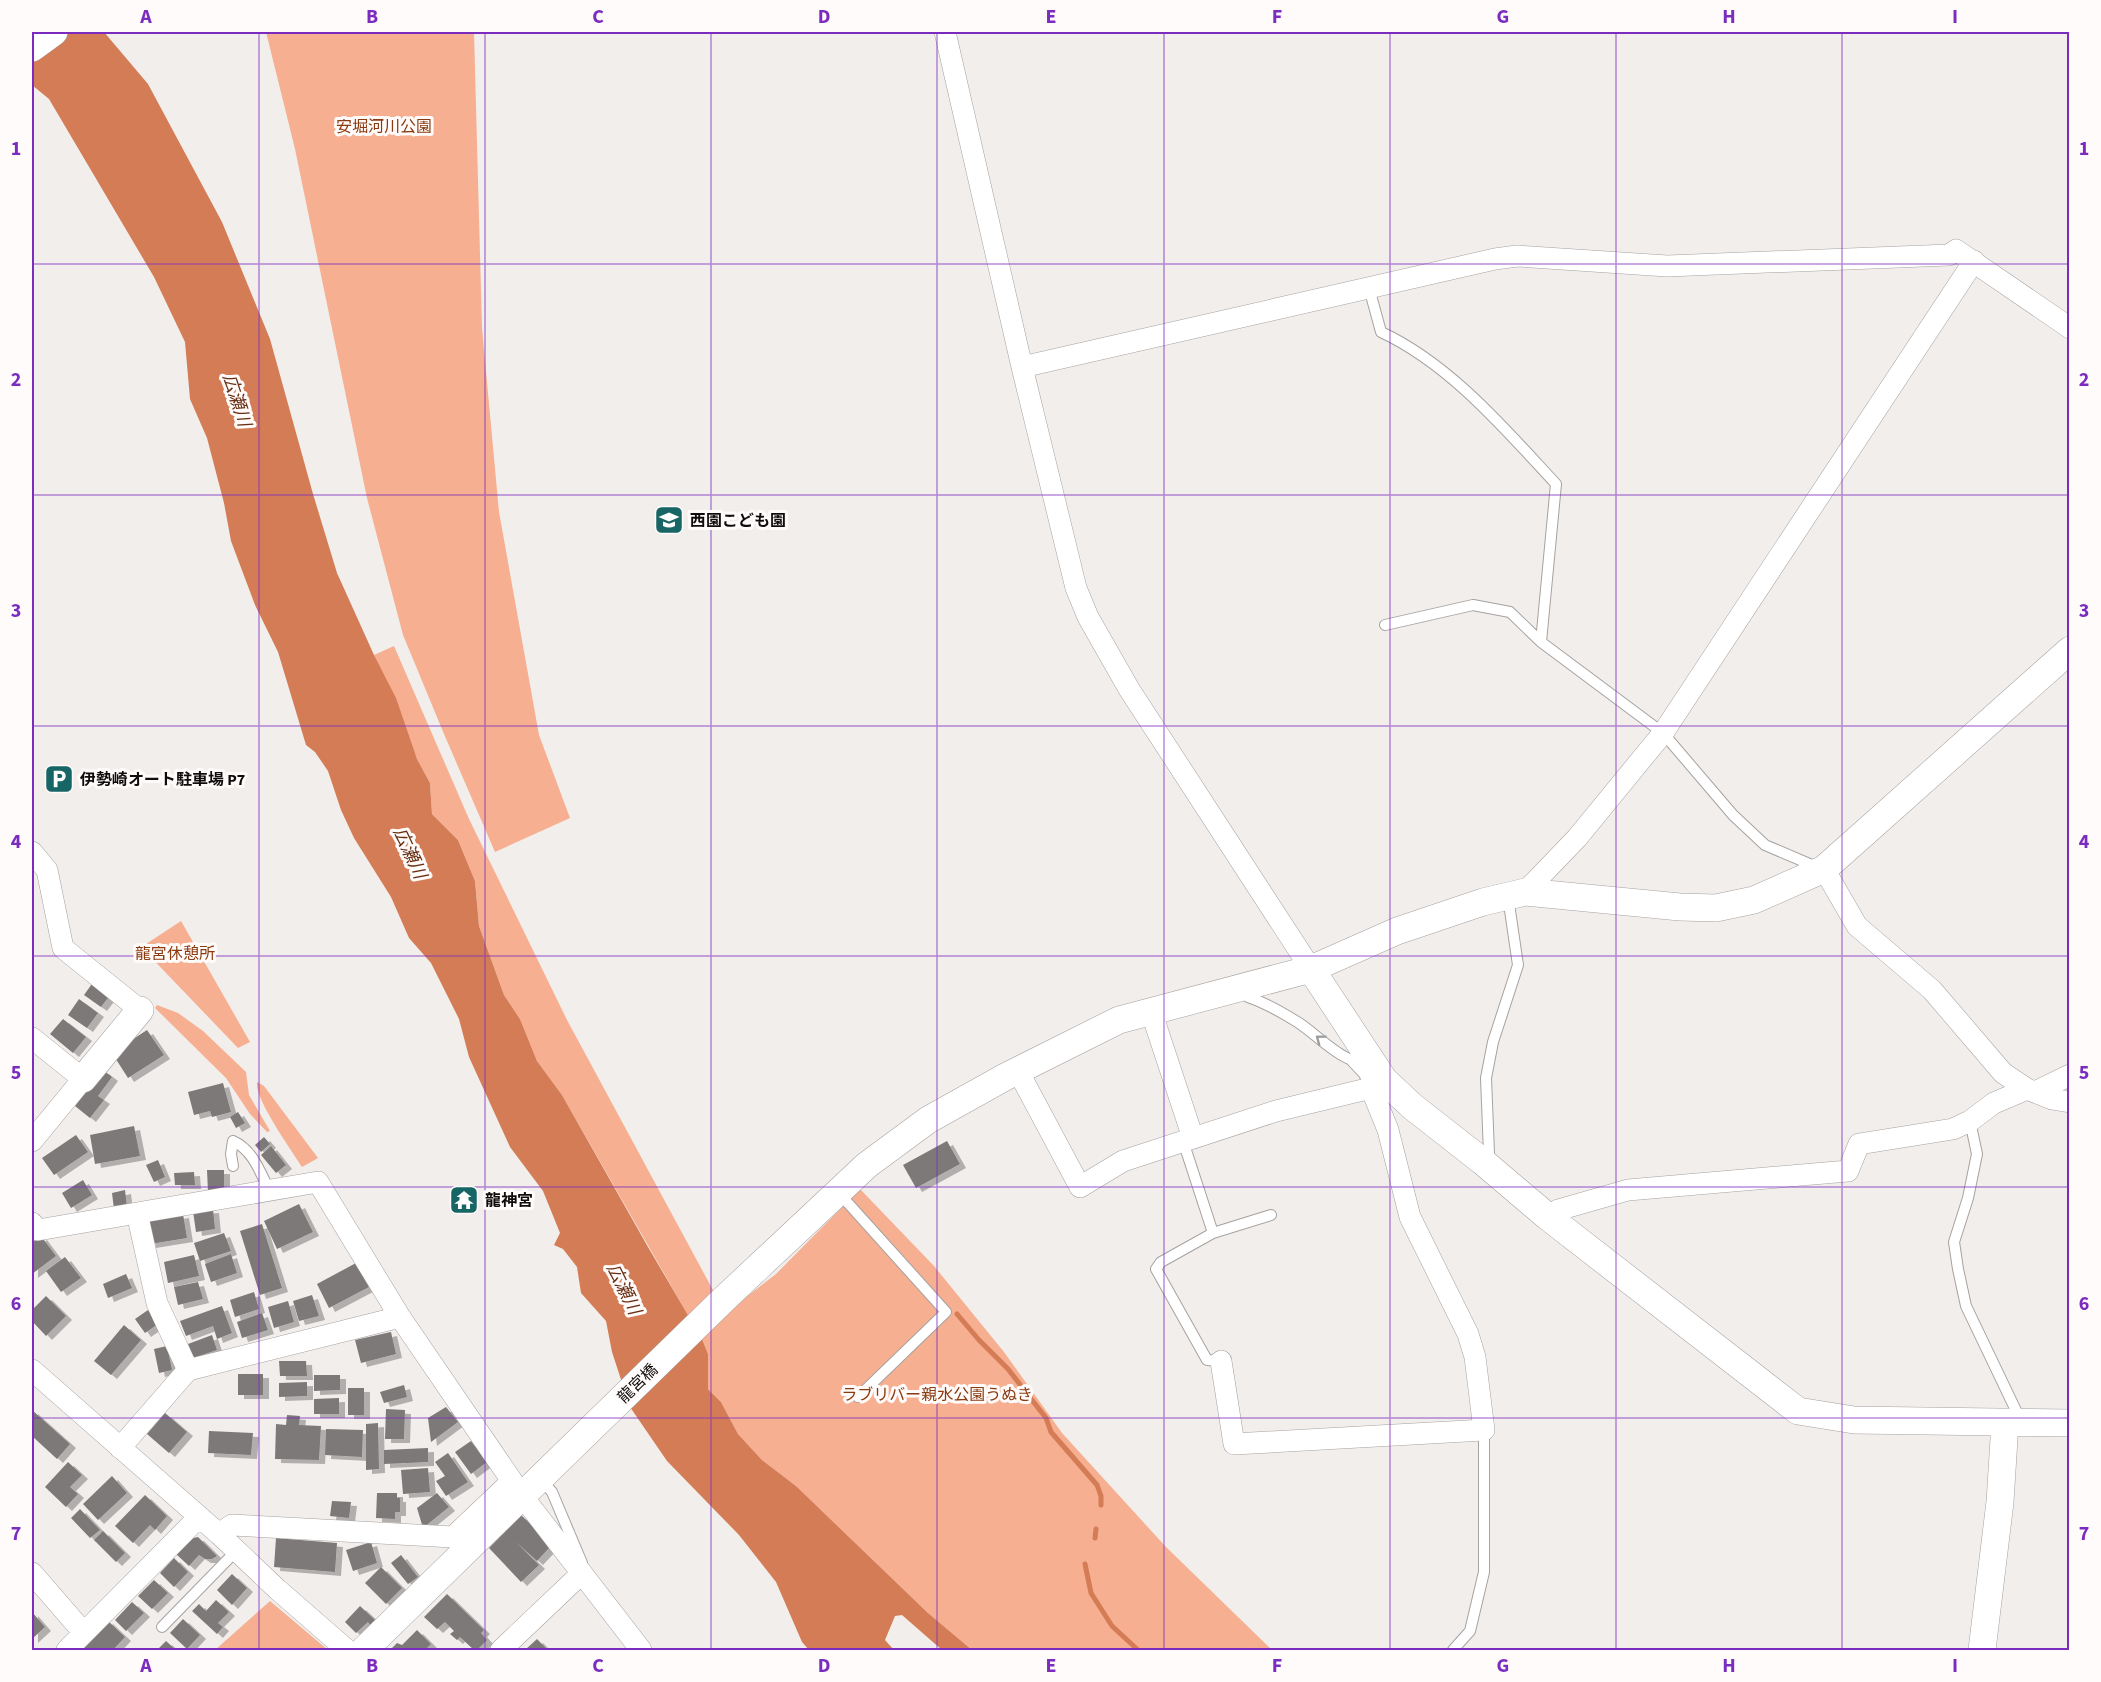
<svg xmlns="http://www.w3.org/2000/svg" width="2101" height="1682" viewBox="0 0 2101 1682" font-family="'Source Sans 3','Noto Sans JP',sans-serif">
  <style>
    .green { fill: #f6af90 }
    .water { fill: #d47c55 }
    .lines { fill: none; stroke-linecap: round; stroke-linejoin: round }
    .stream { stroke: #d47c55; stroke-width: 5 }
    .building { fill: #7d7978; filter: url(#shadow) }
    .service-casing { stroke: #a6a2a0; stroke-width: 12 }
    .minor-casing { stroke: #a6a2a0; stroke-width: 22 }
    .tertiary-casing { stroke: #a6a2a0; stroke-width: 28 }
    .service { stroke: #fff; stroke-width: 10 }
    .minor { stroke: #fff; stroke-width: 21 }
    .tertiary { stroke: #fff; stroke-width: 27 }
    .oneway { stroke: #9f9e9e }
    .grid { fill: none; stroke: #7b2cbf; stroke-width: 1.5; stroke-opacity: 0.55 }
    .labels { text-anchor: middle; stroke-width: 6; stroke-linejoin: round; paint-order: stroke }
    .park-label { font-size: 16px; fill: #8a3a0f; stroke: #fffbfa }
    .poi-label { font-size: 16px; font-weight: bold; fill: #0e0d0c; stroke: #fffbfa; text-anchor: start }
    .street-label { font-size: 16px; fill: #0e0d0c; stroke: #fffbfa }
    .water-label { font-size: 18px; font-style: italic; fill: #672e12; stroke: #fffbfa }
    .neatline { fill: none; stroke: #7b2cbf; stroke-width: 2 }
    .grid-label { font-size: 20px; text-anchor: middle; font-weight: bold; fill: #7b2cbf }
  </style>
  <defs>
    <filter id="shadow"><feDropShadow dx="6" dy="4" stdDeviation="0" flood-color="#0004"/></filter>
  </defs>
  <rect width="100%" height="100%" fill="#f2eeec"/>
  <path class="green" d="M266,32H474L482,328L499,512L539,735L570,818L495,852L444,734L403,635L367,498L295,149Z
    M394,646L469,819L567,1020L714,1292L689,1317L562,1095L537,1061L520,1019L504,995L479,926L475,881L458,840L432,814L430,783L417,759L374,655Z
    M181,921L250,1042L238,1048L143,949L146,944Z
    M157,1005L178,1013L203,1031L246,1072L249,1095L270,1131L267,1132L250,1114L226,1078L155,1008Z
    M257,1082L264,1086L318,1158L302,1167C292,1151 254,1098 257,1082Z
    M860,1189L934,1266L1004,1352L1062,1433L1166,1547L1272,1650H972L928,1613L796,1486L762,1460L738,1434L721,1402L708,1389V1354L702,1339L737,1304L776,1274Z
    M270,1601L328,1650H215Z"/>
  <path class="water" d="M32,32H104L148,84L222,222L270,339L313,494L337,573L374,655L396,698L417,759L430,783L432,814L458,840L475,881L479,926L504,995L520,1019L537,1061L562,1095L648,1247L702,1339L708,1354V1389L721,1402L738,1434L762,1460L796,1486L928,1613L972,1650H942L902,1615L895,1616L885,1640L894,1650H809L802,1642L776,1582L739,1535L667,1461L630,1407L612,1352L606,1321L581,1293L577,1267L563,1249L554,1245L560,1233L543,1191L510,1147L469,1057L459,1019L431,963L409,938L391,897L354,838L341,810L328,771L315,752L306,745L278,652L255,605L231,541L224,503L207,438L190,399L185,342L154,277L49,99L32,85Z"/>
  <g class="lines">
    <path class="stream" d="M957,1314L979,1340L1008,1369L1046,1418L1051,1432L1097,1485L1101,1496V1505
      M1095,1538L1096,1529
      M1085,1564L1091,1593L1112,1626L1138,1650"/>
  </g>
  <path class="building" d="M94,981L111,994L101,1007L84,995Z
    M79,999L98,1013L87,1028L68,1015Z
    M63,1019L86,1037L73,1053L50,1034Z
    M147,1030L164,1055L128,1078L112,1053Z
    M103,1070L112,1077L98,1096L104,1100L90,1118L75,1106Z
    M223,1083L231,1112L212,1117L210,1111L194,1115L188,1092Z
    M238,1112L245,1123L236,1128L230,1117Z
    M134,1126L140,1156L95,1164L90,1135Z
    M76,1135L88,1152L54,1175L42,1158Z
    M264,1137L270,1144L261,1152L255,1145Z
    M947,1141L960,1164L916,1188L903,1165Z
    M271,1146L286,1165L276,1173L261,1155Z
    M158,1160L165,1177L154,1182L146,1165Z
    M207,1170H224V1192H208Z
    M194,1172L195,1185H175L174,1173Z
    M83,1180L92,1195L71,1208L62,1193Z
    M125,1190L127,1207L114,1209L112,1193Z
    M299,1204L313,1232L277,1249L264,1221Z
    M213,1209L215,1229L196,1232L193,1211Z
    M183,1214L187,1238L150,1244L146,1220Z
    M262,1224L282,1288L260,1295L240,1231Z
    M224,1233L231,1251L200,1261L194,1243Z
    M41,1236L56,1256L32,1274V1243Z
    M231,1254L237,1273L211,1282L205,1264Z
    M194,1255L199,1276L168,1283L164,1262Z
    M65,1257L81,1278L61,1292L46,1271Z
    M356,1263L369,1287L329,1308L317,1284Z
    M126,1274L132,1288L108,1298L103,1284Z
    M198,1282L203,1299L178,1305L174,1287Z
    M254,1292L259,1309L235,1317L230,1300Z
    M312,1295L319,1316L299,1321L293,1301Z
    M46,1296L66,1316L46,1336L32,1321V1310Z
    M288,1301L294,1322L274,1328L268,1307Z
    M222,1306L232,1333L217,1339L213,1326L186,1336L180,1321Z
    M148,1310L158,1324L145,1333L135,1319Z
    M262,1313L268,1330L242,1338L237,1322Z
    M124,1325L141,1340L111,1375L94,1361Z
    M391,1332L396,1354L361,1363L355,1340Z
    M212,1335L217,1350L193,1358L188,1344Z
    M167,1346L172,1370L159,1373L154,1349Z
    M279,1361H306L307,1376H280Z
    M238,1374H263V1395H238Z
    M314,1375H340V1390L314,1391Z
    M307,1382V1396L279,1397V1383Z
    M404,1385L407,1397L384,1403L380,1392Z
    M348,1388H364V1415H348Z
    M339,1398V1414H314V1399Z
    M446,1407L458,1422L431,1442L428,1418Z
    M386,1409L405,1410L404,1439H385Z
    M32,1410L70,1444L57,1459L32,1436Z
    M165,1413L187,1432L169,1453L147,1434Z
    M287,1415L300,1416L299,1425L321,1426L319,1460L275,1459L276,1424L286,1425Z
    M378,1423L379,1469L366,1470V1424Z
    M326,1429L363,1430L362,1457L325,1455Z
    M209,1431L253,1433L251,1455L208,1453Z
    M471,1441L487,1462L471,1474L455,1452Z
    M428,1448V1462L384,1464V1450Z
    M448,1453L468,1482L446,1496L436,1481L445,1476L435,1462Z
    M68,1462L82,1475L70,1487L78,1494L66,1507L45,1487Z
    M428,1468L430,1492L403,1494L401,1470Z
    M112,1476L127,1493L98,1520L83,1504Z
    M377,1493H397V1498H400V1512H395V1519L376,1518Z
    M437,1493L449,1507L423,1528L417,1508Z
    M145,1495L167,1516L155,1530L150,1525L133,1543L115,1526Z
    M332,1501L351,1502L349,1518L330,1516Z
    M80,1509L100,1530L90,1538L71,1518Z
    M521,1515L552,1545L537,1561L516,1542L539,1565L521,1582L489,1548Z
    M103,1531L125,1553L116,1562L94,1540Z
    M198,1537L217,1556L212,1559H205L199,1555L189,1566L176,1554L189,1539Z
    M276,1538L337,1543L335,1572L274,1567Z
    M371,1542L377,1563L353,1571L346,1550Z
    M401,1555L418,1577L408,1584L391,1563Z
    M174,1558L188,1572L174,1587L160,1573Z
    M381,1567L402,1588L386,1604L365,1583Z
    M232,1574L247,1588L232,1605L217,1590Z
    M154,1580L168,1593L152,1609L138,1596Z
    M447,1594L484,1630L481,1633L487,1640L477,1650H474L460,1637L457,1640L450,1634L454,1631L445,1622L437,1629L424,1617Z
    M216,1600L229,1612L218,1623L223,1627L217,1634L192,1611L199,1604L206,1611Z
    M132,1602L144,1613L126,1631L115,1620Z
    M360,1606L375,1620L370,1625L368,1622L356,1633L345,1622Z
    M32,1612L45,1627L32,1639Z
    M183,1619L200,1635L187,1649L170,1633Z
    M107,1620L125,1637L113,1650H78Z
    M417,1630L431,1644L425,1650H390L397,1643L402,1645Z
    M537,1639L548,1650H525Z
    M166,1641L176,1650H157Z"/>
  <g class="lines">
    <g class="service-casing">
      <path id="service" d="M1369,288L1381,332C1450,364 1505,429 1556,484L1541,642
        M1385,625L1473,605L1510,612L1541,642L1663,733L1733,815L1765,845L1819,868
        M1245,991L1248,997C1266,1003 1283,1013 1299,1023C1321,1038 1341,1062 1368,1064
        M1352,1061L1364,1074L1371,1088
        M1970,1121L1977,1154L1968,1198L1954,1242L1958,1269L1966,1306L2021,1421
        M1183,1141L1213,1233
        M1482,1161L1489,1153L1486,1078L1493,1042L1518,965L1508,897
        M233,1166L231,1154L233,1141C253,1150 260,1172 269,1190
        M838,1192L946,1312L858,1397
        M1221,1361L1207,1360L1156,1269L1161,1262L1213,1233L1271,1215
        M540,1478L552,1492L582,1563
        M162,1627L237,1550
        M1453,1650L1470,1631L1484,1572V1430"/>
    </g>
    <g class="minor-casing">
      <path id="minor" d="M945,32L1022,367L1076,588L1088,617L1129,689L1311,969
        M1022,367L1495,259L1517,256L1667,266L1949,255L1956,250L2070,328
        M32,852L47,870L63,948L140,1010
        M1824,869L1857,926L1932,990L2003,1073L2027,1089L2052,1099L2070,1102
        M1525,892L1577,838L1663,733L1974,261
        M1151,1011L1193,1138
        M32,1038L83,1079L32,1141
        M1018,1071L1080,1187L1123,1161L1276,1111L1371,1088L1381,1082
        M2035,1092L2070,1075
        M137,1213L157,1303L188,1370
        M1548,1217L1558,1210L1628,1190L1848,1171L1859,1144L1953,1129L1970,1121L1994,1103L2027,1089
        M32,1223L38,1230L318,1182L400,1317L512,1481L453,1537L232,1525L219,1534
        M1221,1361L1234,1444L1484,1430L1475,1357L1468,1334L1410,1217L1388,1130L1371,1088
        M32,1370L219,1534L277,1589L347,1650
        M120,1448L188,1370L400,1317
        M530,1506L641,1650
        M32,1573L84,1633
        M67,1650L199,1517
        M501,1650L581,1574"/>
    </g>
    <g class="tertiary-casing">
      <path id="tertiary" d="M32,48L54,32
        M1311,969L1384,1080L1413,1107L1482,1161L1548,1217L1798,1411L1854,1420L2070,1423
        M83,1079L140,1010
        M364,1650L724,1299L867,1165L928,1120L1005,1077L1119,1020L1311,969L1397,931L1483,902L1525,892L1680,907L1716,908L1754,900L1824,869L2070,650
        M1982,1650L2000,1502L2005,1423"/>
    </g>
    <use href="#service" class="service"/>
    <use href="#minor" class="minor"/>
    <use href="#tertiary" class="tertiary"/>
  </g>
  <defs><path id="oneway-chevron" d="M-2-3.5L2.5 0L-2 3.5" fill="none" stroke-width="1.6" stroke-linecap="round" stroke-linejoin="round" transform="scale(1.5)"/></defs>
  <use class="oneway" href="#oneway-chevron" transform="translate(1320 1039) rotate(-143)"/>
  <path class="grid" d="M259,32V1650M485,32V1650M711,32V1650M937,32V1650M1164,32V1650M1390,32V1650M1616,32V1650M1842,32V1650M32,264H2070M32,495H2070M32,726H2070M32,956H2070M32,1187H2070M32,1418H2070"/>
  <defs>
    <g id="school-square" transform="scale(1.5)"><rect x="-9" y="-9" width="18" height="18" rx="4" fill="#176565" stroke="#fffbfa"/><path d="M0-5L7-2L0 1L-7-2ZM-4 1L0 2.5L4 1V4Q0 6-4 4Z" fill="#fff"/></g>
    <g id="parking-square" transform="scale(1.5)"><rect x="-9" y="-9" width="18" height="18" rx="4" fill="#176565" stroke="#fffbfa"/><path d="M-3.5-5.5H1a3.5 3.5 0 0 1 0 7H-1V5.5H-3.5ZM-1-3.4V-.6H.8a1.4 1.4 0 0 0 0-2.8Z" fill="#fff"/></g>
    <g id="temple-square" transform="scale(1.5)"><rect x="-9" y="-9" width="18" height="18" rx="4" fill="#176565" stroke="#fffbfa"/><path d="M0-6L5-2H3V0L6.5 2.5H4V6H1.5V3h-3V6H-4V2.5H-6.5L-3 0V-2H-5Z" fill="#fff"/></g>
  </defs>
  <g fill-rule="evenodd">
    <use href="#school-square" x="669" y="520"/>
    <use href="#parking-square" x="59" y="779"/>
    <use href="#temple-square" x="464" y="1200"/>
  </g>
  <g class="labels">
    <g class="park-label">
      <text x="384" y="132">安堀河川公園</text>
      <text x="175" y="959">龍宮休憩所</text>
      <text x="937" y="1400">ラブリバー親水公園うぬき</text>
    </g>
    <g class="poi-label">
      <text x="690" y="526">西園こども園</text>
      <text x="80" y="785">伊勢崎オート駐車場 P7</text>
      <text x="485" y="1206">龍神宮</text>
    </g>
    <g class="street-label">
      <text transform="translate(637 1383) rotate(-44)" y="6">龍宮橋</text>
    </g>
    <g class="water-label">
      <text transform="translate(237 400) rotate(72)" y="6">広瀬川</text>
      <text transform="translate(410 853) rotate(65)" y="6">広瀬川</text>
      <text transform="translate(624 1289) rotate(64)" y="6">広瀬川</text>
    </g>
  </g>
  <rect width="2101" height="1682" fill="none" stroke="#fffbfa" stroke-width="66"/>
  <rect x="33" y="33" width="2035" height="1616" class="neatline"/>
  <g class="grid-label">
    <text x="146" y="23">A</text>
    <text x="372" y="23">B</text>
    <text x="598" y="23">C</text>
    <text x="824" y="23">D</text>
    <text x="1051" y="23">E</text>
    <text x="1277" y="23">F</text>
    <text x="1503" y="23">G</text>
    <text x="1729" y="23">H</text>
    <text x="1955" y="23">I</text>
    <text x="16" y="155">1</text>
    <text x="2084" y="155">1</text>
    <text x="16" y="386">2</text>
    <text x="2084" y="386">2</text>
    <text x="16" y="617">3</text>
    <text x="2084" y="617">3</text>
    <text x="16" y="848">4</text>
    <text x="2084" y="848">4</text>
    <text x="16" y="1079">5</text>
    <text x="2084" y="1079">5</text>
    <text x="16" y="1310">6</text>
    <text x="2084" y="1310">6</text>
    <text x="16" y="1540">7</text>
    <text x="2084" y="1540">7</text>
    <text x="146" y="1672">A</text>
    <text x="372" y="1672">B</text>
    <text x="598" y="1672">C</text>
    <text x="824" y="1672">D</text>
    <text x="1051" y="1672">E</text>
    <text x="1277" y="1672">F</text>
    <text x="1503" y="1672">G</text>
    <text x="1729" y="1672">H</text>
    <text x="1955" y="1672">I</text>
  </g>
</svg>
